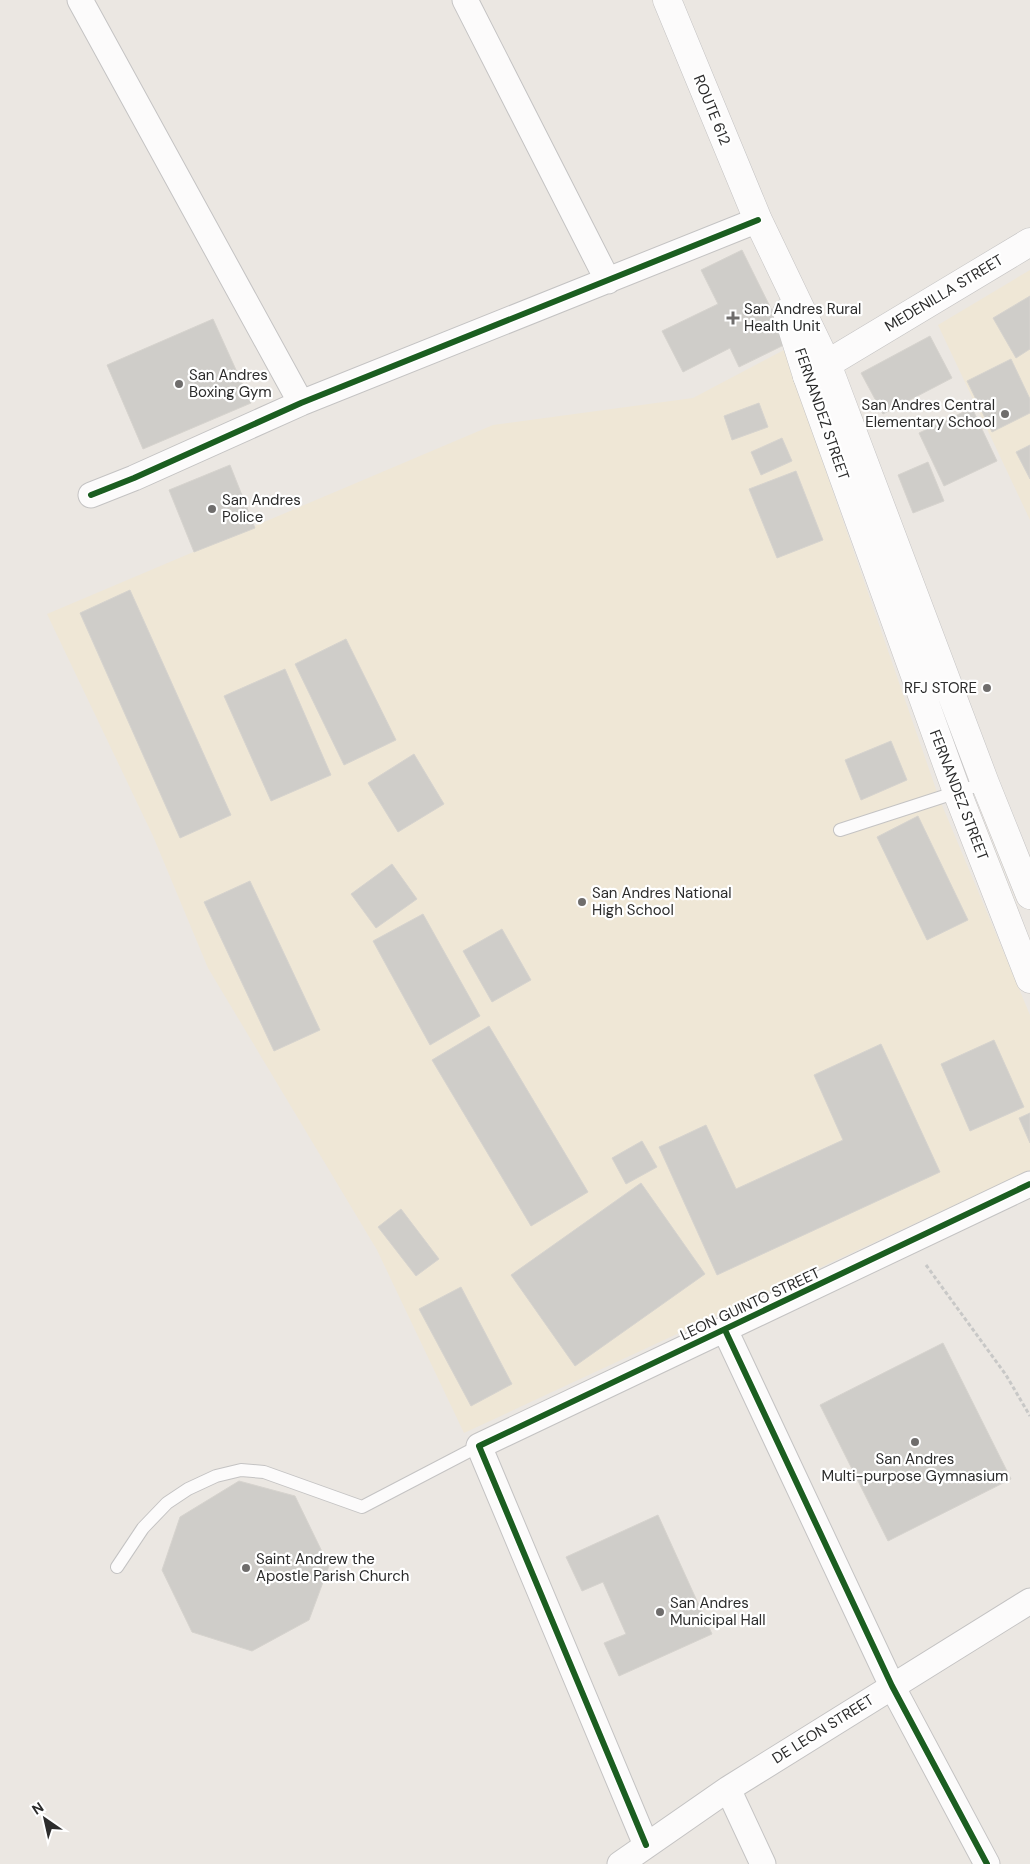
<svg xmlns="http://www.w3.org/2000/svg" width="1030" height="1864" viewBox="0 0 1030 1864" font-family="'DM Sans',sans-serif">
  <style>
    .education { fill: #efe7d6 }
    .building { fill: #cfcdc9; stroke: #d6d3ce }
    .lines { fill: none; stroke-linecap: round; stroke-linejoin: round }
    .service-casing { stroke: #c4c3c3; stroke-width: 14 }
    .minor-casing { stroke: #c4c3c3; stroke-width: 27 }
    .tertiary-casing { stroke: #c4c3c3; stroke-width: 29 }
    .secondary-casing { stroke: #c4c3c3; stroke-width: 29 }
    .path { stroke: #c8c8c7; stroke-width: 3; stroke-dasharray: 4 2.5; stroke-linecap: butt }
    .service { stroke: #fcfbfb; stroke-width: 12 }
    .minor { stroke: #fcfbfb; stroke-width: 25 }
    .tertiary { stroke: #fcfbfb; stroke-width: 28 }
    .secondary { stroke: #fcfbfb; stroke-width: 28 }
    .cycleway-casing { stroke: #fff; stroke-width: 9 }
    .cycleway { stroke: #1b5e20; stroke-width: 6 }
    .poi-dot { fill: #6f6d6c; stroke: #fff; stroke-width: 2 }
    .labels { text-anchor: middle; stroke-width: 4.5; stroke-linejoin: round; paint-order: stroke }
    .street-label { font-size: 15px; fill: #2c2c2c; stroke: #fff }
    .poi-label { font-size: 15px; fill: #2c2c2c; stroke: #fff; text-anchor: start }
  </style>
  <rect width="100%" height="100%" fill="#ebe7e2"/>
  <path class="education" d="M1030,270V520L938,325Z
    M784,350L939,798L1030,1015V1170L464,1433L377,1250L208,968L153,836L47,614L493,425L693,398Z"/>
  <path class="building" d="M742,250L788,343L739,367L730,348L683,372L662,331L718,304L701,270Z
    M1030,296V349L1016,358L993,318Z
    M213,319L251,403L143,449L107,365Z
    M930,336L952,378L883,414L861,373Z
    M1011,359L1030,399V413L992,432L967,381Z
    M759,403L768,427L732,440L724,416Z
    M972,408L997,461L944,486L919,433Z
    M782,438L792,461L761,475L751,452Z
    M1030,445V479L1016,452Z
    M928,462L944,501L913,513L898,475Z
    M230,465L255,528L194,552L169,490Z
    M796,471L823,540L777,558L749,489Z
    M130,590L231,815L180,838L80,613Z
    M346,639L396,740L344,765L295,664Z
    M285,669L331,775L271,801L224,696Z
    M891,741L907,780L861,800L845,760Z
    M414,754L444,804L398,832L368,783Z
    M918,816L968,920L927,940L877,837Z
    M392,864L417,899L376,928L351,894Z
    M250,881L320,1030L274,1051L204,902Z
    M423,914L480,1016L430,1045L373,941Z
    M502,929L531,980L492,1002L463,951Z
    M489,1026L588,1192L531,1226L432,1060Z
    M994,1040L1024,1107L970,1131L941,1064Z
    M881,1044L940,1172L717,1275L659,1147L706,1125L736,1189L843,1140L814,1075Z
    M1030,1113V1143L1019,1118Z
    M642,1141L657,1167L626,1184L612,1158Z
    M641,1183L705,1274L575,1366L511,1275Z
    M401,1209L439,1259L416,1276L378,1227Z
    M461,1287L512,1384L471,1406L419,1309Z
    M943,1343L1011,1479L888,1541L820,1405Z
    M239,1481L295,1496L329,1566L309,1620L252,1651L192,1632L162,1570L180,1517Z
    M658,1515L712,1634L619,1676L604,1643L626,1634L603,1582L582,1591L566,1557Z"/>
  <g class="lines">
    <g class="service-casing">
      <path id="service" d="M840,830L985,783
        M117,1567L143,1528L167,1503L188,1489L216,1476L241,1470L264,1472L362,1507L479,1446"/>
    </g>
    <g class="minor-casing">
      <path id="minor" d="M80,0L301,403
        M465,0L608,281
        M91,495L134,478L301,403L758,220
        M725,1330L892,1686L987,1864
        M728,1789L763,1864
        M646,1845L479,1446L1030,1184
        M620,1864L728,1789L1030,1601"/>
    </g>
    <g class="tertiary-casing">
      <path id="tertiary" d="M807,376L1030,242"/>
    </g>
    <g class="secondary-casing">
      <path id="secondary" d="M667,0L758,220L827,364L985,783L1030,895
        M787,312L807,376L957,792L1030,979"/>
    </g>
    <path class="path" d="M926,1265L1006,1375L1030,1416"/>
    <use href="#service" class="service"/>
    <use href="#minor" class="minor"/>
    <use href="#tertiary" class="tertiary"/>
    <use href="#secondary" class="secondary"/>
    <g class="cycleway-casing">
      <path id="cycleway" d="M91,495L134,478L301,403L758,220
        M725,1330L892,1686L987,1864
        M646,1845L479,1446L1030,1184"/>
    </g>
    <use href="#cycleway" class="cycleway"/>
  </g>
  <g class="poi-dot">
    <path d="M730.5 310.5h5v5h5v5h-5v5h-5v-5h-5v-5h5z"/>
    <circle cx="179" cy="384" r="5"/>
    <circle cx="1005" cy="414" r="5"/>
    <circle cx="212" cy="509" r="5"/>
    <circle cx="987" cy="688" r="5"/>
    <circle cx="582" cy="902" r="5"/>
    <circle cx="915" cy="1442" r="5"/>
    <circle cx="246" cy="1568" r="5"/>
    <circle cx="660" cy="1612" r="5"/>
  </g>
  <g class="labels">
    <g class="street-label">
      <text transform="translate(712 110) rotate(68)" y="5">ROUTE 612</text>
      <text transform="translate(944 293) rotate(-31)" y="5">MEDENILLA STREET</text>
      <text transform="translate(822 414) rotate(71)" y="5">FERNANDEZ STREET</text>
      <text transform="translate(959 795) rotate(69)" y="5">FERNANDEZ STREET</text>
      <text transform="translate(750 1304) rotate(-25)" y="5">LEON GUINTO STREET</text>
      <text transform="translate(823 1729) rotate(-32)" y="5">DE LEON STREET</text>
    </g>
    <g class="poi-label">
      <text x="744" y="314">San Andres Rural<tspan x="744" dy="17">Health Unit</tspan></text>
      <text x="189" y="380">San Andres<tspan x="189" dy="17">Boxing Gym</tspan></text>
      <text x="995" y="410" text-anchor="end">San Andres Central<tspan x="995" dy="17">Elementary School</tspan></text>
      <text x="222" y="505">San Andres<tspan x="222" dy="17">Police</tspan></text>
      <text x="977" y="693" text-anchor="end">RFJ STORE</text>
      <text x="592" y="898">San Andres National<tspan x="592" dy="17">High School</tspan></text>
      <text x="915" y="1464" text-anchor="middle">San Andres<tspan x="915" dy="17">Multi-purpose Gymnasium</tspan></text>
      <text x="256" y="1564">Saint Andrew the<tspan x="256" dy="17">Apostle Parish Church</tspan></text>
      <text x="670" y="1608">San Andres<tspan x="670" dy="17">Municipal Hall</tspan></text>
    </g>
  </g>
  <g transform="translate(45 1819) rotate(326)" stroke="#ffffff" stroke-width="4" paint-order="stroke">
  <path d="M0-4L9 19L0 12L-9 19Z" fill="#2c2c2c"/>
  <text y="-8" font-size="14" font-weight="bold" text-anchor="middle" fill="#2c2c2c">N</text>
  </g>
</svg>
